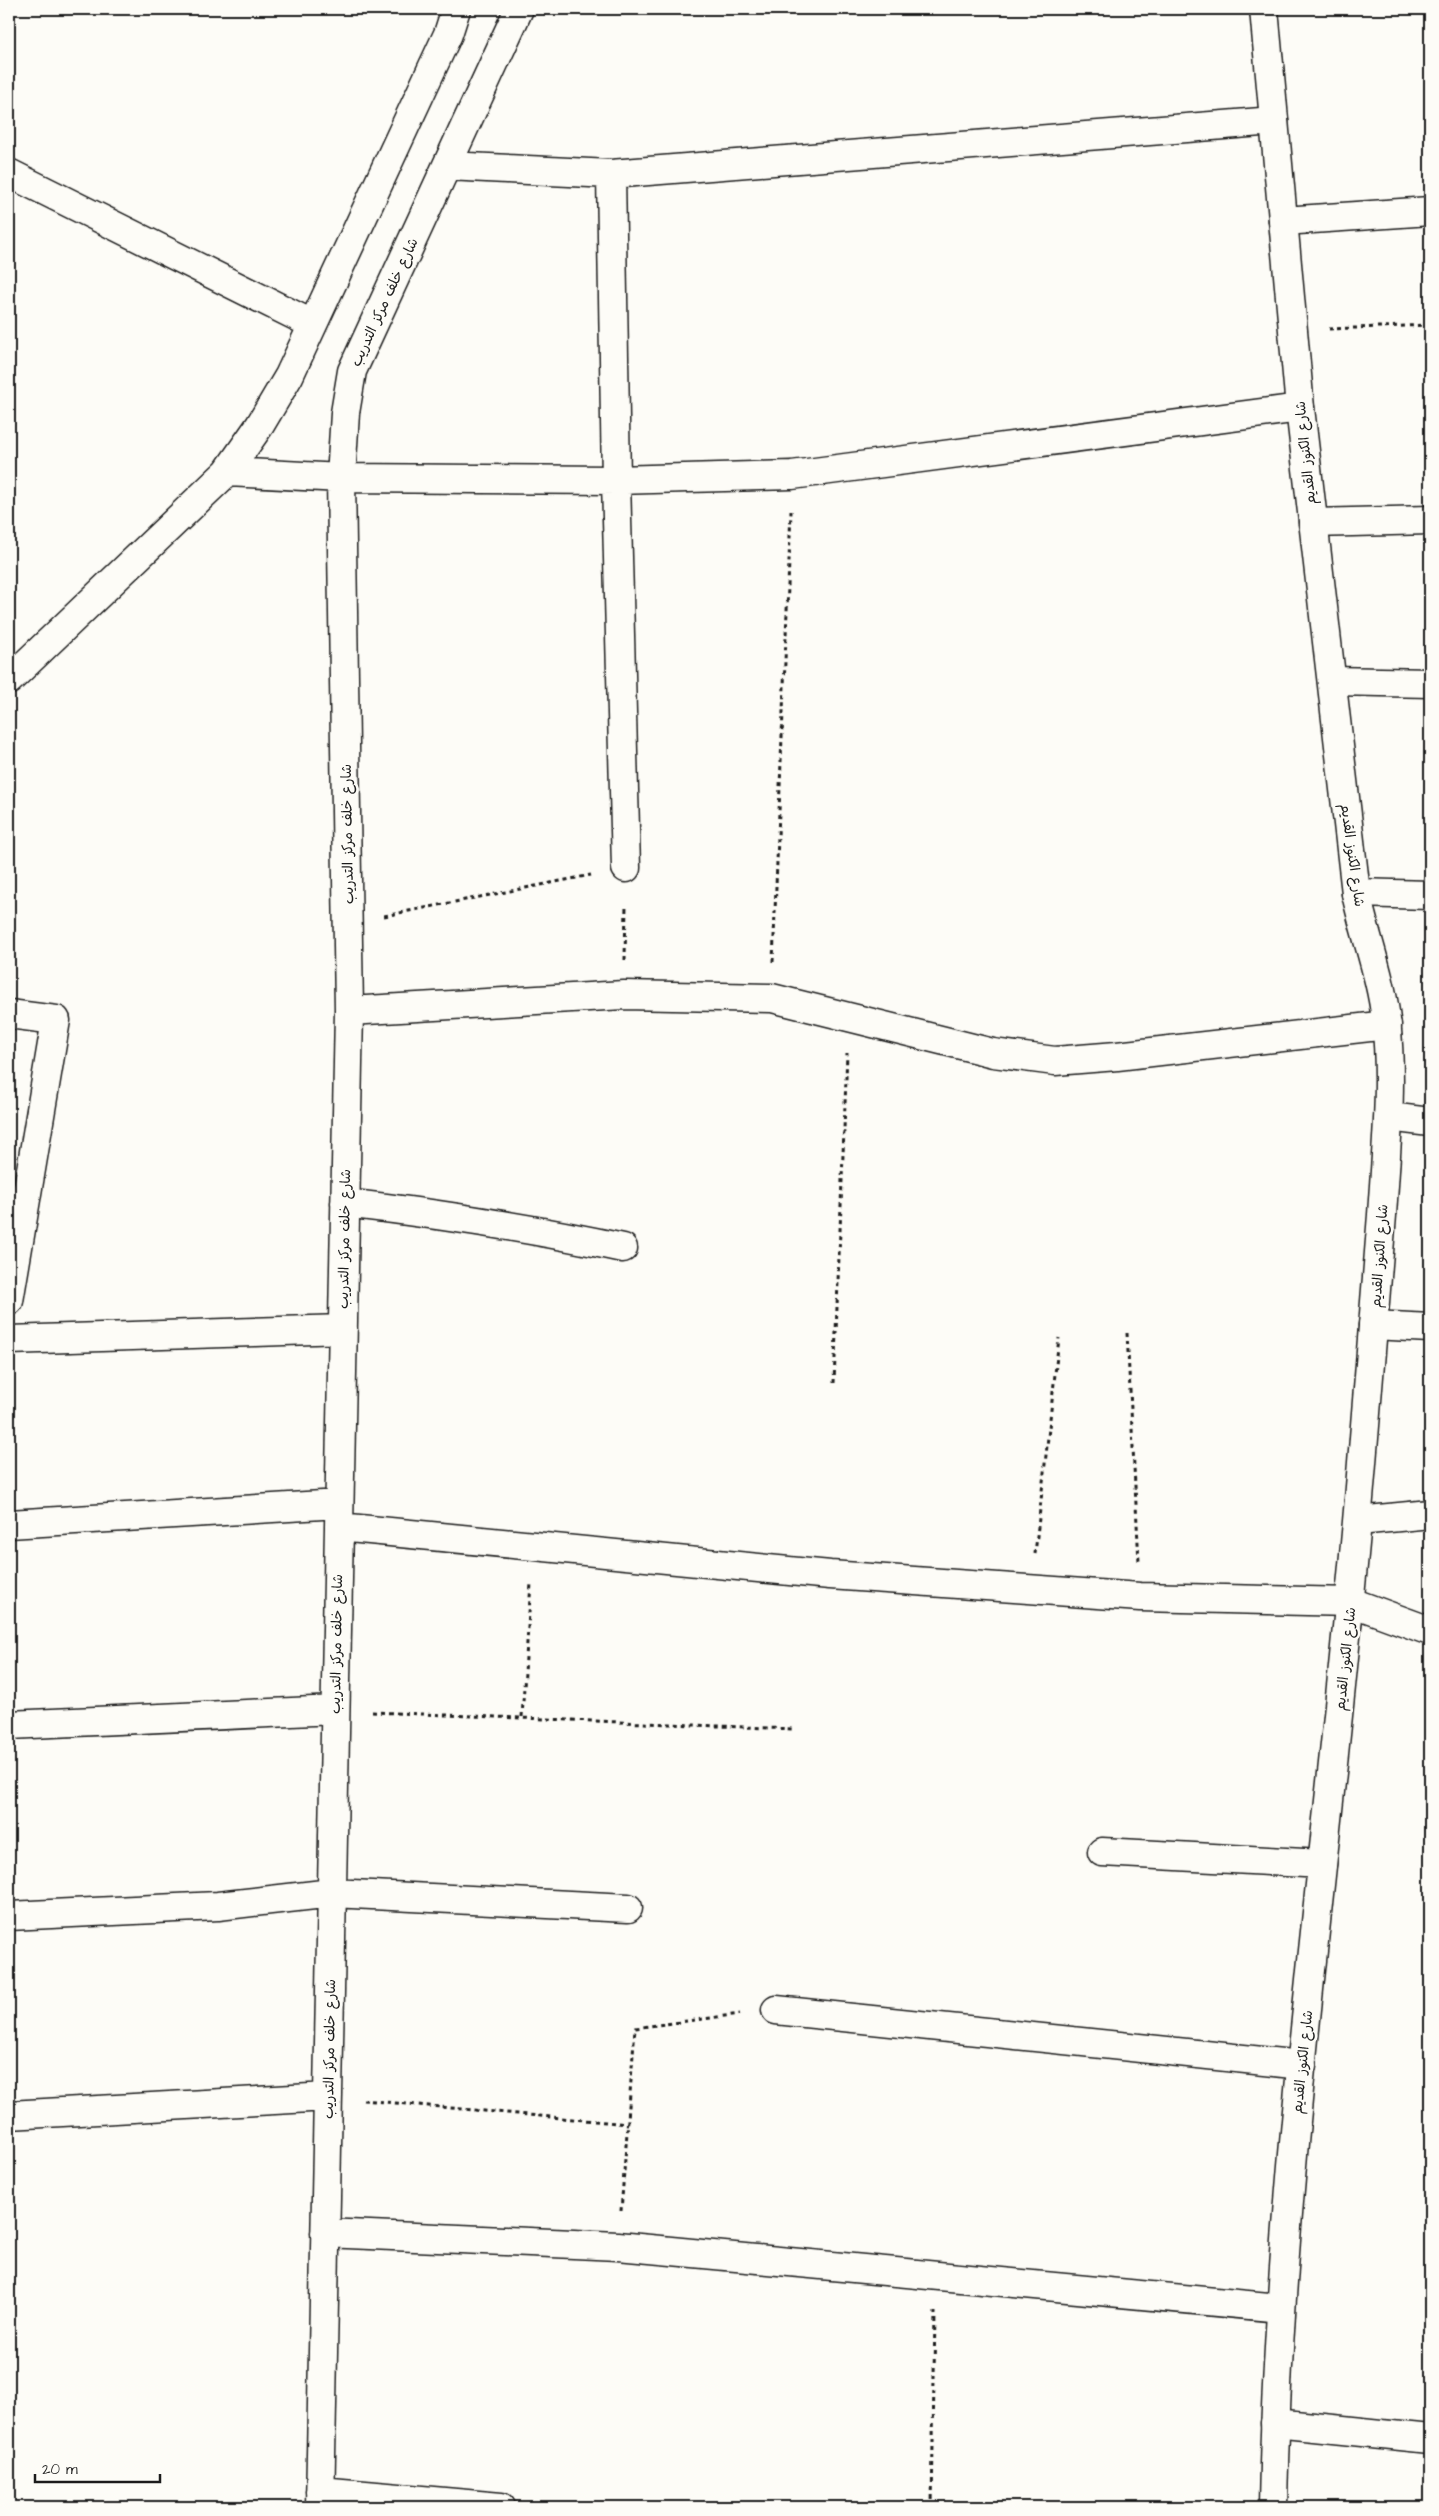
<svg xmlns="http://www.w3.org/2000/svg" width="1439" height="2516" viewBox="0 0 1439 2516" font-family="'Architects Daughter','Playpen Sans Arabic',sans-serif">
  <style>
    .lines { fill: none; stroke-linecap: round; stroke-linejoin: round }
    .street-casing { stroke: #1c1c1c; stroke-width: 31 }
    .secondary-casing { stroke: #1c1c1c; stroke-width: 31 }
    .path { stroke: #1c1c1c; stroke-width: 3; stroke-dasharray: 4 4; stroke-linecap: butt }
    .street { stroke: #fdfcf7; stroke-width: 28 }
    .secondary { stroke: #fdfcf7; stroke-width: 28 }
    .labels { text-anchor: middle; stroke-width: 5; stroke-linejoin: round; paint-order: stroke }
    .street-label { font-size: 14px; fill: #1c1c1c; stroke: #fdfcf7 }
  </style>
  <rect width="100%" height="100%" fill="#fdfcf7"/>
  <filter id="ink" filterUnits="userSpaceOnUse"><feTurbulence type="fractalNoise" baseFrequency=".02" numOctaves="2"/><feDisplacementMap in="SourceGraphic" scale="10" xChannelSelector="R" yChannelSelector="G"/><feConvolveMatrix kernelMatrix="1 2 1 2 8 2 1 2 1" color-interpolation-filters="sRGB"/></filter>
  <g filter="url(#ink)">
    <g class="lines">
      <g class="street-casing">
        <path id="street" d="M447,166L611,174L1274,121
          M9,173L312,324
          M611,174L616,480L626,868
          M1283,221L1430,211
          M227,472L341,478L616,480L792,475L1300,408
          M1313,523L1430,520
          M9,680L227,472L260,425L289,376L448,34L456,9
          M1332,681L1430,683
          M1356,893L1430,895
          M349,1011L624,995L772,998L993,1053L1055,1061L1117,1056L1387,1025
          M9,1014L56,1020L9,1301
          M1389,1117L1430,1122
          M345,1203C439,1214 531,1228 623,1248
          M1373,1325L1430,1328
          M9,1340L343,1329
          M1358,1521L1430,1514
          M9,1524L339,1504
          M339,1527L830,1575L1140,1597L1351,1602L1430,1631
          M9,1725L335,1710
          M1102,1852L1322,1864
          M9,1916L218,1906L332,1893L628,1908
          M776,2010L1302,2065
          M9,2115L328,2097
          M325,2233L618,2246L1280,2308
          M1275,2423L1430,2439
          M320,2491L501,2507
          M320,2507L349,1011L341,478L345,413L352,371L519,9"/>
      </g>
      <g class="secondary-casing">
        <path id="secondary" d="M1264,9L1300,408L1356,893C1365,936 1381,976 1386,1020C1393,1084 1386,1151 1382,1215C1375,1302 1368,1389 1361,1475C1333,1819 1279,2162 1273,2507"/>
      </g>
      <path class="path" d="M1329,329L1430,325
        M384,916L591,875
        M625,960L626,904
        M773,962L791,511
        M1127,1333L1139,1562
        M834,1383L847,1053
        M1035,1554L1059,1338
        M372,1712L793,1729
        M522,1717L531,1583
        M363,2100L628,2124
        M621,2211L635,2028L740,2014
        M932,2507L935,2312"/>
      <use href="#street" class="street"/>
      <use href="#secondary" class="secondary"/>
    </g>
  </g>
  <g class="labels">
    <g class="street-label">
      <text transform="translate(384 302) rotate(-65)" y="5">شارع خلف مركز التدريب</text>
      <text transform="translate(1305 453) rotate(-96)" y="5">شارع الكنوز القديم</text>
      <text transform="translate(347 834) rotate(-91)" y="5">شارع خلف مركز التدريب</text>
      <text transform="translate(1353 855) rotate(82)" y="5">شارع الكنوز القديم</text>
      <text transform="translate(344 1239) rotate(-89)" y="5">شارع خلف مركز التدريب</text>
      <text transform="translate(1379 1256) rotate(-86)" y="5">شارع الكنوز القديم</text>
      <text transform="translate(336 1644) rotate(-89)" y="5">شارع خلف مركز التدريب</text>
      <text transform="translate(1345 1659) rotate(-84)" y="5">شارع الكنوز القديم</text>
      <text transform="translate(329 2049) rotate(-89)" y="5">شارع خلف مركز التدريب</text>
      <text transform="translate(1302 2062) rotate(-84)" y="5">شارع الكنوز القديم</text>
    </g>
  </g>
  <rect width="1439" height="2516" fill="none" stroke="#fdfcf7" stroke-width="30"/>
  <rect x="15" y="15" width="1409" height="2486" fill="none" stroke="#1c1c1c" stroke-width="2" filter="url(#ink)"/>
  <path d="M35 2474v8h125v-8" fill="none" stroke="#1c1c1c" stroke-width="2.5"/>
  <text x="42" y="2474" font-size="15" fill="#1c1c1c" stroke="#fdfcf7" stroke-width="4" paint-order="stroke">20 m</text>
</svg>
